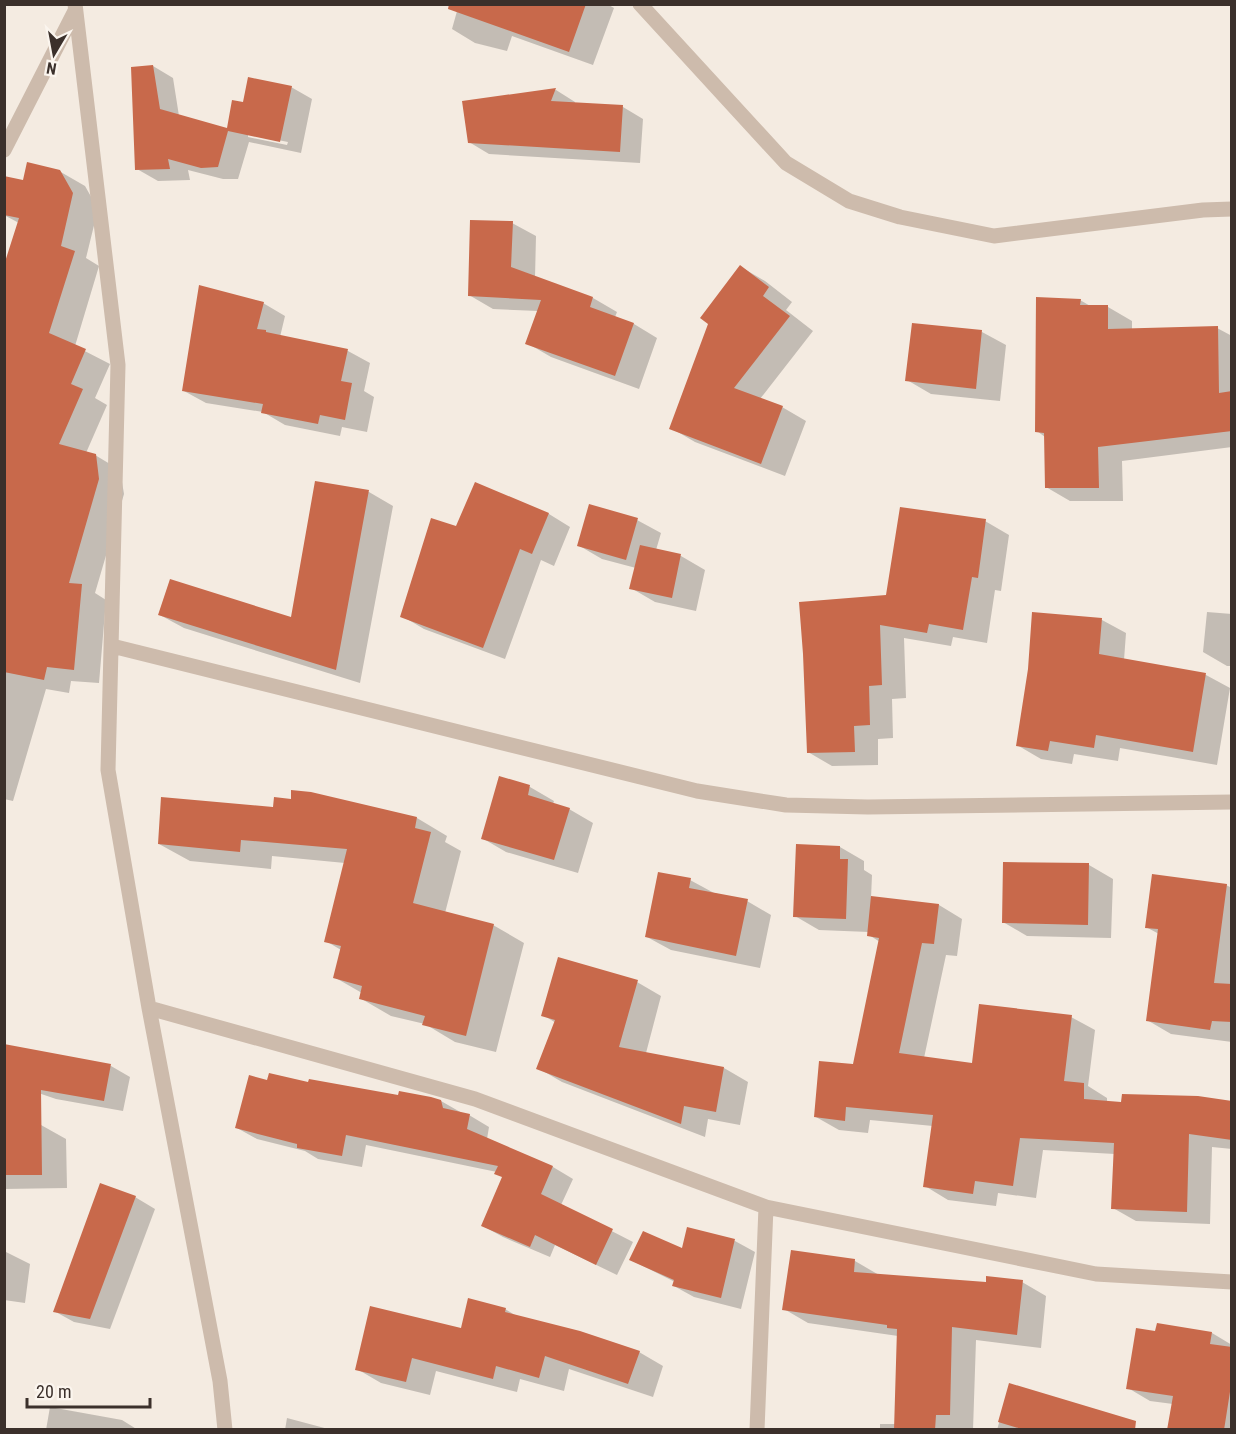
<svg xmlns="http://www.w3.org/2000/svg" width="1236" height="1434" viewBox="0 0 1236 1434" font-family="'Roboto Condensed',sans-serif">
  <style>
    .shadow { fill: #0003; fill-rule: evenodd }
    .building { fill: #c8694b }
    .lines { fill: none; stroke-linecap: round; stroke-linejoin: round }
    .minor { stroke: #cdbbac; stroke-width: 15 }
  </style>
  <rect width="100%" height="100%" fill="#f4ebe1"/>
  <path class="shadow" d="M459,4H607L614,8L593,65L512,36L507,51L475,43L452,29Z
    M153,66L173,78L179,116L228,130L244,104L291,87L312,99L301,153L249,142L238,179H223L188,170L190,180L158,181L137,169ZM248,134L288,142L287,145L248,137Z
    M556,90L575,102V104L623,107L643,119L640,163L489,154L469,142L463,102Z
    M59,171L85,186L98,209L86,258L99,266L75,346L110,364L95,398L107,405L86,453L95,455L120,470L124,494L95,593L106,600L99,683L71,681L69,693L46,689L13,801L4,799V600L19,223L4,215L24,181Z
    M512,223L536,236L535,278L593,298L617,312L615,317L634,324L657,338L639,389L551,357L527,343L538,311L493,309L469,295Z
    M741,267L765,281L792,302L786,310L813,331L760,399L782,407L806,421L785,476L695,442L671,428Z
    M1080,300L1092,307H1108L1132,321V330L1217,328L1232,336V447L1122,461L1123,501H1070L1046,487L1045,437L1037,431Z
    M263,303L285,316L280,337L348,351L370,363L364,391L374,397L367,432L342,427L340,436L285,425L263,412L206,403L184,391Z
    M982,332L1006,345L1000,401L931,394L907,380Z
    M317,482L369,492L393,506L360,683L184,628L160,615L292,618Z
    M476,484L549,514L570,527L554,566L541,560L505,659L424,629L402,616L457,528Z
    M637,520L661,533L656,550L681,556L705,570L696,611L655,602L631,588L636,568L602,559L578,545Z
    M985,521L1009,535L1001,591L995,590L987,643L953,637L951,646L904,638L906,698L892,699L893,738L878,739V765L832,766L808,752L887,597Z
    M1207,612L1232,614V666H1227L1203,652Z
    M1034,614L1102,620L1126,633L1124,660L1206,675L1230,688L1217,765L1120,748L1118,761L1074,754L1072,764L1041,759L1017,745L1029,670Z
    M500,778L530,787L554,801L553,804L569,809L593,823L578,873L506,852L482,838Z
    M417,818L447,836L445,842L461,851L445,913L493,925L524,943L496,1052L455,1042L425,1024L391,1016L360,998L362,993L334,977L341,950L326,941L345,863L272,856L271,869L190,861L159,844Z
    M840,847L864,861V870L872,875L871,898L939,905L962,919L957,956L946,955L924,1058L973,1065L1071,1017L1095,1030L1088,1086L1107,1098V1102H1232V1149L1212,1147L1210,1224L1136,1221L1113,1208L1115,1154L1043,1150L1036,1198L998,1193L996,1206L948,1200L925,1186L933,1126L870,1120L868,1133L839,1130L816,1117L854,1066L880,942L869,935V932L819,930L795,916Z
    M1089,865L1113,879L1111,938L1027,936L1003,922Z
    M690,880L714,893L747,901L771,915L760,968L671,950L647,937Z
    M1226,885L1232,888V1042L1171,1034L1147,1020L1159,934L1146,927Z
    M637,982L661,996L646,1053L724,1068L748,1082L740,1125L708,1119L705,1137L562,1082L538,1068L556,1023L543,1015Z
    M111,1066L130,1077L123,1111L56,1099L9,1083Z
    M268,1082L309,1084L441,1101L462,1113L469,1115L489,1127L487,1139L553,1167L573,1179L561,1205L633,1242L617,1275L555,1245L550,1257L503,1237L483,1226L504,1178L497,1172L366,1145L362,1167L318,1159L305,1151L257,1139L237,1128Z
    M4,1125H41L66,1139L67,1188L4,1189Z
    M135,1197L155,1209L110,1329L74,1322L54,1311Z
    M735,1241L755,1252L741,1309L694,1297L674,1286L675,1282L631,1260Z
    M4,1251L30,1264L25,1303L4,1300Z
    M792,1252L855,1261L879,1275L987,1283L1022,1282L1046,1296L1041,1348L976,1340L973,1430H880V1424H896L898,1336L808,1323L784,1309Z
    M505,1309L518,1317L639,1352L663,1366L653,1397L569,1369L564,1391L520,1379L517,1392L436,1371L430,1395L381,1383L357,1369L462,1330Z
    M1157,1332L1212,1333L1232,1345V1430H1169L1173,1404L1150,1401L1128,1388Z
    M1010,1385L1100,1430H997Z
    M50,1407L122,1420L138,1430H46Z
    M287,1418L332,1430H285Z"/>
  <path class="building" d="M449,4H586L569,52L448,9Z
    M153,65L160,109L227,128L232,100L243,102L248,77L292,86L280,142L228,131L218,167L201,168L168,159L170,169L135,170L131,67Z
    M556,88L551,101L623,105L620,152L468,143L462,101Z
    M27,162L60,170L73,193L61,246L75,251L49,333L86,349L71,384L83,389L59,444L96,454L99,479L69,583L82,584L74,670L47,667L44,680L4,672V265L19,218L4,215V176L23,180Z
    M470,220L513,221L511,267L593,297L590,307L634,323L615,376L525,344L541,300L468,296Z
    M740,265L769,287L763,296L790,316L734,388L783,406L761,464L669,429L708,324L700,318Z
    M199,285L264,302L257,329L266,330V332L348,349L341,381L352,383L345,420L320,415L318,424L261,413L263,404L182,391Z
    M1036,297L1081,299L1080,305H1108V329L1218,326L1219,393L1232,391V431L1098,447L1099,488H1045L1044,433L1035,432Z
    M912,323L982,330L976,389L905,381Z
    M315,481L369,490L336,670L158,615L170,579L291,617Z
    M475,482L549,513L532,554L520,549L483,648L400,617L431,518L456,526Z
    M589,504L638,518L626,560L577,546Z
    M900,507L986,519L978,578L972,577L963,630L929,624L927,633L880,625L882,685L869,686L870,725L854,726L855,752L807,753L803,654L799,602L886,595Z
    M640,545L681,554L672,598L629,589Z
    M1032,612L1102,618L1099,654L1206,673L1193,752L1096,735L1094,748L1050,741L1048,751L1016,746L1028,669Z
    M499,776L530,785L528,795L570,808L554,860L481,839Z
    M291,790L311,792L417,817L415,828L431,832L413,903L494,924L466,1036L422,1025L425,1016L359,999L362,986L333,978L341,946L324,942L347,849L241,840L240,852L158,844L161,797L273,807L274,797L291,799Z
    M796,844L840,846V859H848L846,919L793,917Z
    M1003,862L1089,863L1088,925L1002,923Z
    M658,872L691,878L689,888L748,899L736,956L645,937Z
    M1152,874L1227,884L1214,983L1232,984V1022L1212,1021L1210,1030L1146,1021L1158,929L1145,928Z
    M871,896L939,904L934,944L922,943L899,1053L972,1063L979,1004L1072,1015L1064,1081L1084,1083V1099L1121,1102L1122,1094L1198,1096L1232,1101V1140L1189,1134L1187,1212L1111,1209L1114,1143L1020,1138L1013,1186L975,1181L973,1194L923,1187L933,1115L846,1107L845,1121L814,1117L819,1061L853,1064L879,938L867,936Z
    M558,957L638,980L619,1047L724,1067L716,1112L684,1106L681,1124L536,1069L555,1020L541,1016Z
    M4,1044L111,1064L104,1101L41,1090L42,1175H4Z
    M269,1073L308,1082L309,1079L398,1095L399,1091L431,1097L441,1100L443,1108L470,1114L467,1129L553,1166L541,1194L613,1229L596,1265L535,1235L530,1247L481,1226L502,1177L494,1174L498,1166L346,1135L342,1156L297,1148V1144L235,1128L249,1075L267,1080Z
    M100,1183L136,1196L90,1319L53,1312Z
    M687,1227L735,1239L721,1298L672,1286L674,1280L629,1260L643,1231L682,1248Z
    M791,1250L855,1259L854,1272L986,1282V1276L1023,1280L1017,1335L952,1327L950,1415H936L935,1430H894L897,1329L887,1328V1325L782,1310Z
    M468,1298L506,1308L505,1312L580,1331L640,1351L628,1384L545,1356L539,1378L496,1366L493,1379L412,1358L406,1382L355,1370L370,1306L461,1328Z
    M1157,1323L1212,1332L1210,1344L1232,1347V1379L1224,1430H1167L1173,1396L1126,1389L1136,1328L1155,1331Z
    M1009,1383L1136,1421L1135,1430H1025L998,1422Z"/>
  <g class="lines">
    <path class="minor" d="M75,4L118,365L108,770L149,1008L220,1381L225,1430
      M640,4L786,163L849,201L900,217L994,236L1203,210L1232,209
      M4,150L75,11
      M112,646L697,791L786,805L868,807L1232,802
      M149,1008L475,1099L766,1207L1096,1274L1232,1282
      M757,1430L766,1207"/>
  </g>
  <rect width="1236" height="1434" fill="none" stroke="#3b302b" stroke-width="12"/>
  <g transform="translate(54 54) rotate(190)" stroke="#fbf5ee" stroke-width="4.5" paint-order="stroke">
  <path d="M0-4.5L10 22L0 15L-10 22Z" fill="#3b302b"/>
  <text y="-9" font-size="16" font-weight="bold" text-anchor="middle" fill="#3b302b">N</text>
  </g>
  <path d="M27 1398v9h123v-9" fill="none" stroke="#3b302b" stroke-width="3"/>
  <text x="36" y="1398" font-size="18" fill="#3b302b" stroke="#fbf5ee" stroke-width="4.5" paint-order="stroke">20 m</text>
</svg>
